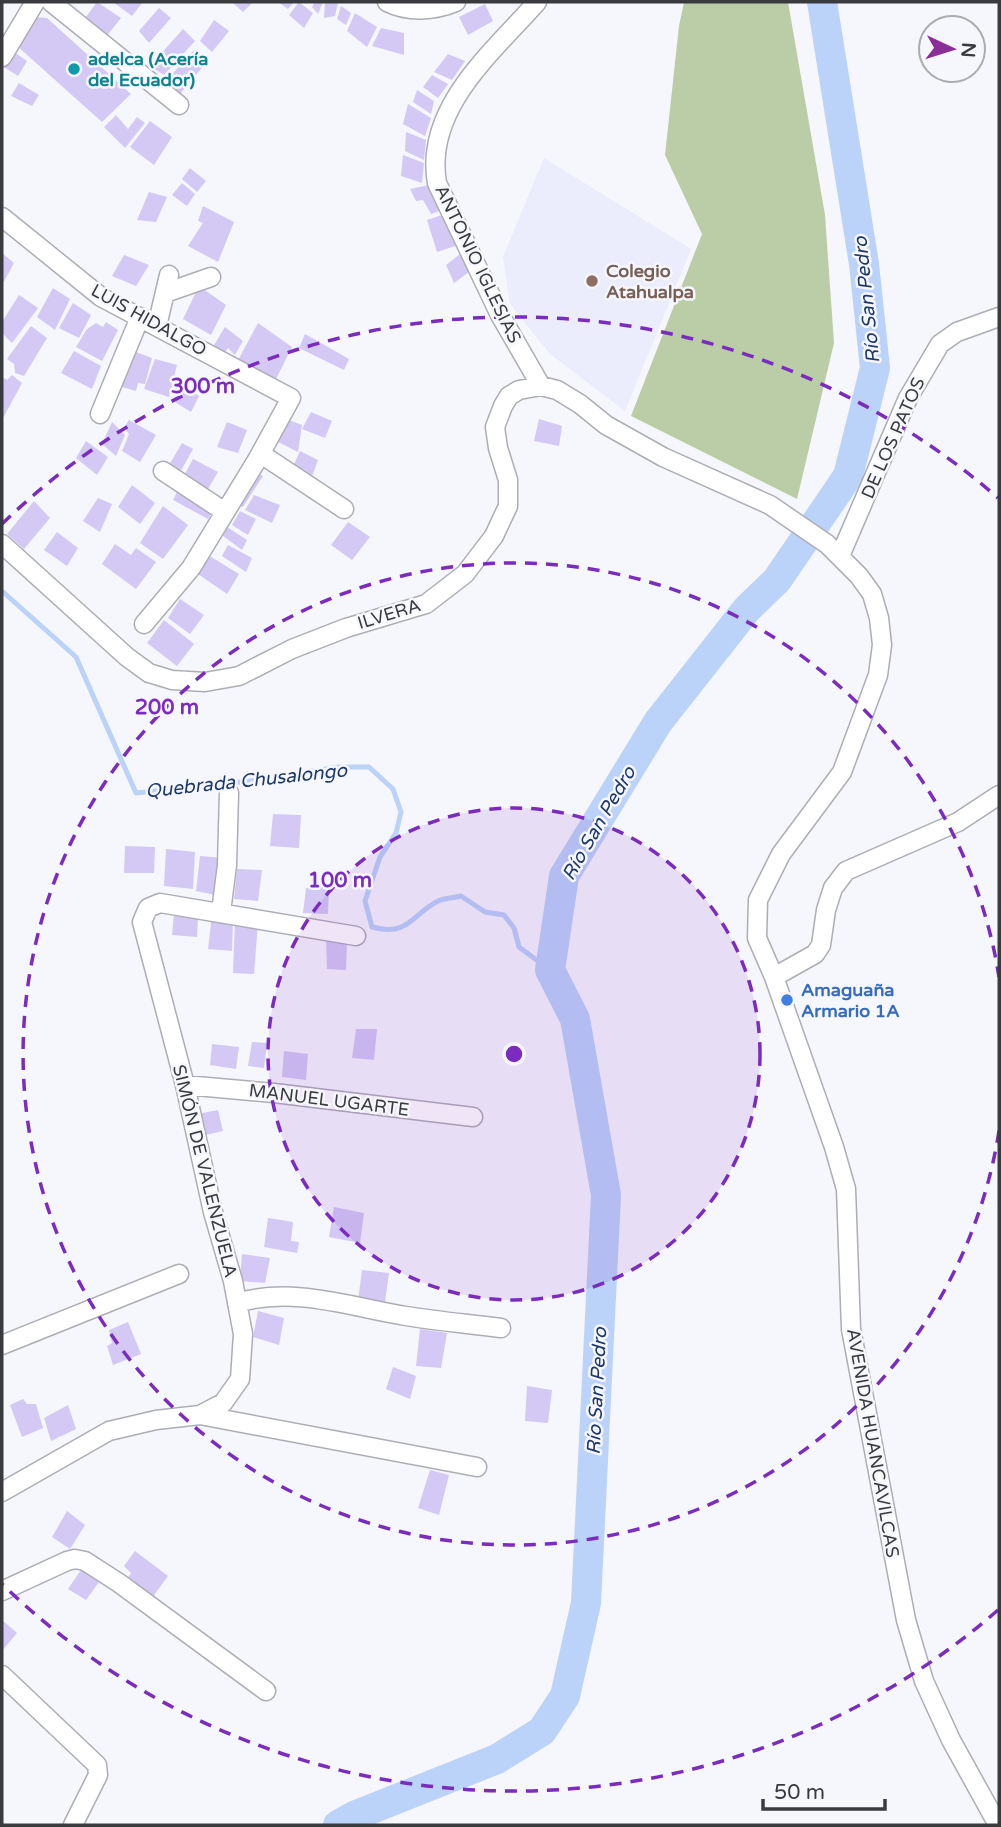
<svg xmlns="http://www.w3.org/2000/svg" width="1001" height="1827" viewBox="0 0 1001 1827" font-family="'Varela Round',sans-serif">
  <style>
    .built { fill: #ebecfc }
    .green { fill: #bacda7 }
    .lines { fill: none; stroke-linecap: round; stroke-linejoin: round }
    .stream { stroke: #bbd2f9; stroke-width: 5 }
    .river { stroke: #bbd2f9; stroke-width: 30 }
    .building { fill: #d3c9f4 }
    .minor-casing { stroke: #adadb6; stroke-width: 21 }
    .minor { stroke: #fff; stroke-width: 18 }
    .ring { fill: none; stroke: #7b2cbf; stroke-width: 3.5; stroke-dasharray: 12 9 }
    .culture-dot { fill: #0f9aa8; stroke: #f6f6fd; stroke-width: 2.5 }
    .education-dot { fill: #8d6e63; stroke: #f6f6fd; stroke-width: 2.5 }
    .shop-dot { fill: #3f7fe0; stroke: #f6f6fd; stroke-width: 2.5 }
    .labels { text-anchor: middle; stroke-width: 5; stroke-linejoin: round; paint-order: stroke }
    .culture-label { font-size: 18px; font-weight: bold; fill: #0d838f; stroke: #f6f6fd; text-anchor: start }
    .street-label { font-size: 18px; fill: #3a3b3e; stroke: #f6f6fd }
    .education-label { font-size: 18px; font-weight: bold; fill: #785e54; stroke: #f6f6fd; text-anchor: start }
    .shop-label { font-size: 18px; font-weight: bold; fill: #366cbe; stroke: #f6f6fd; text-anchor: start }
    .water-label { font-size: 19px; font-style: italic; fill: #1d3969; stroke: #f6f6fd }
    .centre { fill: #7b2cbf; stroke: #f6f6fd; stroke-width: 3.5 }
    .ring-label { font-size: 21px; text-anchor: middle; font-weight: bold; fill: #7b2cbf; stroke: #f6f6fd; stroke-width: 5; stroke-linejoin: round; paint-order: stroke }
  </style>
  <rect width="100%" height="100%" fill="#f6f6fd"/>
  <path class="built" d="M544,158L691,249L625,411L550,354L510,304L503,257Z"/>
  <path class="green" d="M684,2H788L825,215L834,343L797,499L631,416L702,234L665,155L679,26Z"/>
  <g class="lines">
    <path class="stream" d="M2,591L76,657L136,793L250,781L339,767H369L393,789L401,812L396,833L380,857L365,901L372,927C409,937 411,915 438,901C445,898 454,898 461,896L485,912L504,915L514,928L519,947L550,970"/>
    <path class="river" d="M338,1825L354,1816L497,1759L542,1731L565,1696L586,1603L606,1195L575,1019L550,970L564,876L658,722L747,609L777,580L848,476L875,368L864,264L822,2"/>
  </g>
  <path class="building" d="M97,2L121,18L106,37L83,21Z
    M113,2H143L132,16Z
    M232,2H253L243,12Z
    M278,2H294L288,9Z
    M299,2L313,13L304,28L289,15Z
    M315,2H323L318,14L312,7Z
    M325,2L338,3L335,16L324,18Z
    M485,4L493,21L468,35L459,17Z
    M341,6L351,13L346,25L337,19Z
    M159,8L171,18L149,43L139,31Z
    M355,13L377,27L367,47L347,31Z
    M35,17L47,18L131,94L102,122L16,45Z
    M214,20L229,31L212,52L200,41Z
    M381,28L404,33V55L372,46Z
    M183,29L195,41L164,75L150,66Z
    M11,50L27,61L18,76L2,66Z
    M193,51L207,62L179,95L166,81Z
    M448,54L465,61L452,80L434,72Z
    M432,75L448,84L438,98L423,87Z
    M19,83L39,95L32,106L11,96Z
    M417,90L434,101L431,114L413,102Z
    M408,104L431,118L425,136L403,124Z
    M116,115L128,129L137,117L145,123L125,148L104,127Z
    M150,121L172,137L154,165L130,147Z
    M406,132L426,140L424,160L405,151Z
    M403,155L424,163L422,183L401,176Z
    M190,168L206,181L197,192L182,179Z
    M182,183L195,194L187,206L172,195Z
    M429,185L442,210L431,214L423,200L416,201L410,189Z
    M149,192L167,197L156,222L137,220Z
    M203,206L234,222L218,262L188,246L203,223L198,221Z
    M445,214L461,244L437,252L427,220Z
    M464,251L473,269L454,283L446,265Z
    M2,253L14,263L2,285Z
    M124,255L149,265L136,286L112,276Z
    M199,286L226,305L211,335L183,319Z
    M53,288L70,299L55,330L37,317Z
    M19,295L38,308L12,343L2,333V322Z
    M73,303L91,315L79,338L59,328Z
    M106,322L118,330L102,361L76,347L87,329L96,323L103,327Z
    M258,323L292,347L273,385L236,364Z
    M31,326L47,338L24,376L15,373L14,364L7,359Z
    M225,327L243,341L235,355L228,348L221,358L211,350Z
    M305,334L349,359L344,370L299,348Z
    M128,349L152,358L145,384L138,383L136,391L115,385Z
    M74,351L101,366L92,389L61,373Z
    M155,359L177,365L169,397L144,389Z
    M12,375L22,383L2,420V377L7,380Z
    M186,387L199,396L191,412L175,402Z
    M311,412L332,421L325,438L302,429Z
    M281,417L302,425L298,452L272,439Z
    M539,419L562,426L559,446L534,441Z
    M129,420L156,435L140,462L122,451L129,434L124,428Z
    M112,422L125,435L116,456L102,444Z
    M227,422L247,430L238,453L217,447Z
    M86,441L108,457L97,475L76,458Z
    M182,443L193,449L178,476L166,470Z
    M300,451L318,460L310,482L291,471Z
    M193,459L218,472L205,494L181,481Z
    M254,470L263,476L243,507L234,504Z
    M132,485L155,503L140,524L118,507Z
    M178,490L215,507L208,519L173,500Z
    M254,495L280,505L272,523L245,510Z
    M98,498L112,504L100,532L83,521Z
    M34,501L50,518L24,549L7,534Z
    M163,506L188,525L163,559L140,543Z
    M240,511L256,519L248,535L232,525Z
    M348,522L370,537L352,560L331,545Z
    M224,525L247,540L242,550L219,533Z
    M57,532L78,548L67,566L44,550Z
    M115,544L131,555L136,548L156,562L136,589L102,564Z
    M228,545L252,558L246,572L222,556Z
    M208,555L239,574L227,594L195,572Z
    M180,599L204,615L190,634L168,618Z
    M164,620L194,644L177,666L147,643Z
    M273,814L301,815L299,848L270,846Z
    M125,846L155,847L154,873H124Z
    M166,849L195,852L193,889L164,886Z
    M200,856L224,858L220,896L196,891Z
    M237,869L262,870L258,901L234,899Z
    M306,888H329L328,914L303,913Z
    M174,914L198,917L197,937L172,935Z
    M212,915L233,919L232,951L208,949Z
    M235,919L258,923L254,974L233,973Z
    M326,940L347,942L346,970L327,969Z
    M356,1029H377L374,1060L352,1058Z
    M252,1042L267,1043L264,1068L248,1066Z
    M212,1044L239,1047L236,1069L210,1065Z
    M284,1051L308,1054L306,1080L282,1077Z
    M218,1110L223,1131L201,1136L197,1114Z
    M334,1207L364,1213L360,1243L329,1237Z
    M268,1218L293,1222L291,1241L299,1242L297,1253L264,1247Z
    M242,1254L270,1258L265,1283L240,1281Z
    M362,1270L389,1273L385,1302L358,1301Z
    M258,1311L284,1318L279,1345L253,1337Z
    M128,1322L141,1354L113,1365L107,1346L112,1343L109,1330Z
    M420,1329L447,1333L441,1368L416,1366Z
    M393,1367L416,1376L410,1399L386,1389Z
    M527,1386L552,1390L548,1423L525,1421Z
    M23,1399L27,1404H36L43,1428L22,1437L10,1405Z
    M68,1405L76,1429L51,1441L44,1418Z
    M430,1470L449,1475L439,1515L418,1508Z
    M67,1511L85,1525L70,1549L52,1537Z
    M135,1551L168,1576L149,1602L124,1584L131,1573L124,1566Z
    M81,1570L99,1582L86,1600L68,1589Z
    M2,1620L17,1633L2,1651Z"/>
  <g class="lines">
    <g class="minor-casing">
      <path id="minor" d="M51,2L179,105
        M387,2C409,13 434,11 456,2
        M537,2C492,53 424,108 437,183L500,315L541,386
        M2,57L35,2
        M2,217L101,297L291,398L257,460L191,568L144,624
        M165,293L211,277
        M157,326L169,275
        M100,414L140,317
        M261,454L344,509
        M163,471L225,512
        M2,544L127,657L149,673L172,680L205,682L239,676L292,649L346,628L426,604L465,574L494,536L508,506V480L498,448L495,427L503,406L509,396L519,390L541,386L557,390L580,404L606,425L663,457L770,505L827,544L859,576L872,594L879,618L882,645L878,675L842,772L781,854L758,900L757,938L774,977L834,1147L846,1189L851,1329L906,1620L924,1681L951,1740L998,1825
        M840,556L908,398L940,344L957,332L999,317
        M221,912L227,865L229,793
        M774,977L815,954L821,945L826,910L833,888L846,871L958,822L999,795
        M185,1085L274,1093L473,1117
        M237,1303C292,1286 351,1307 406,1316C437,1321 470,1324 501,1328
        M2,1345L179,1274
        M200,1415L477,1467
        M2,1492L109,1431L156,1420L200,1415L223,1403L240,1379L243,1334L233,1281L213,1212L185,1085L142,922L148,908L160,903L356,936
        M2,1591L67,1561L75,1559L85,1561L119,1583L266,1691
        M2,1675L97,1765L98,1775L73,1825"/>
    </g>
    <use href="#minor" class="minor"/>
  </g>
  <circle cx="514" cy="1054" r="246" fill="#7b2cbf" fill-opacity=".12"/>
  <g class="ring">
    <circle cx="514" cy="1054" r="246"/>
    <path d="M999 1131A491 491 0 1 1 999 977"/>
    <path d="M998 1610A737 737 0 0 1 2 1584M2 524A737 737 0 0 1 998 498"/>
  </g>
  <circle class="culture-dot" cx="74" cy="69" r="7"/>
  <circle class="education-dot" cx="592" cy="281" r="7"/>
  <circle class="shop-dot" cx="787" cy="1000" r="7"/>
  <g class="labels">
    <g class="culture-label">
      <text x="88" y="65">adelca (Acería<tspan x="88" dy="21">del Ecuador)</tspan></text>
    </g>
    <g class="street-label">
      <text transform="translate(478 264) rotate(64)" y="6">ANTONIO IGLESIAS</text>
      <text transform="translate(149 320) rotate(29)" y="6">LUIS HIDALGO</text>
      <text transform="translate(893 438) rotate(-66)" y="6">DE LOS PATOS</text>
      <text transform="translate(389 614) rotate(-17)" y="6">ILVERA</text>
      <text transform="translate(329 1100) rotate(7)" y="6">MANUEL UGARTE</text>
      <text transform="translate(205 1171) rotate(76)" y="6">SIMÓN DE VALENZUELA</text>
      <text transform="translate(873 1443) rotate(80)" y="6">AVENIDA HUANCAVILCAS</text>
    </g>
    <g class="education-label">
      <text x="606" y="277">Colegio<tspan x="606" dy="21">Atahualpa</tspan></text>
    </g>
    <g class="shop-label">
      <text x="801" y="996">Amaguaña<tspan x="801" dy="21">Armario 1A</tspan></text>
    </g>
    <g class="water-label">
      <text transform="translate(866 300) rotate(-96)" y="7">Río San Pedro</text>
      <text transform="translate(246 780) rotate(-6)" y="7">Quebrada Chusalongo</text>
      <text transform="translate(598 823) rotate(-60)" y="7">Río San Pedro</text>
      <text transform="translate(596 1391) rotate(-87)" y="7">Río San Pedro</text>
    </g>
  </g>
  <circle cx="514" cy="1054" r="10" class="centre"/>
  <g class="ring-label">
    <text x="203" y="393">300 m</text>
    <text x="167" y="714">200 m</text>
    <text x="340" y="887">100 m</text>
  </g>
  <rect width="1001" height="1827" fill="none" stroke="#3a3b3e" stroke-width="7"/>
  <g transform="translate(952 49) rotate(94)"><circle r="33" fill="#f6f6fd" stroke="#ababb1" stroke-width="2"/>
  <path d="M0-5L12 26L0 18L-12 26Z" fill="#8b2e98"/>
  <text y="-10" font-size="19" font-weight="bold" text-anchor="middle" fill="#3a3b3e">N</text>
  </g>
  <path d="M763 1799v10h122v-10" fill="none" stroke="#3a3b3e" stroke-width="3.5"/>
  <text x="774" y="1799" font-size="21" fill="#3a3b3e" stroke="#f6f6fd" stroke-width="5" paint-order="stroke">50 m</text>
</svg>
